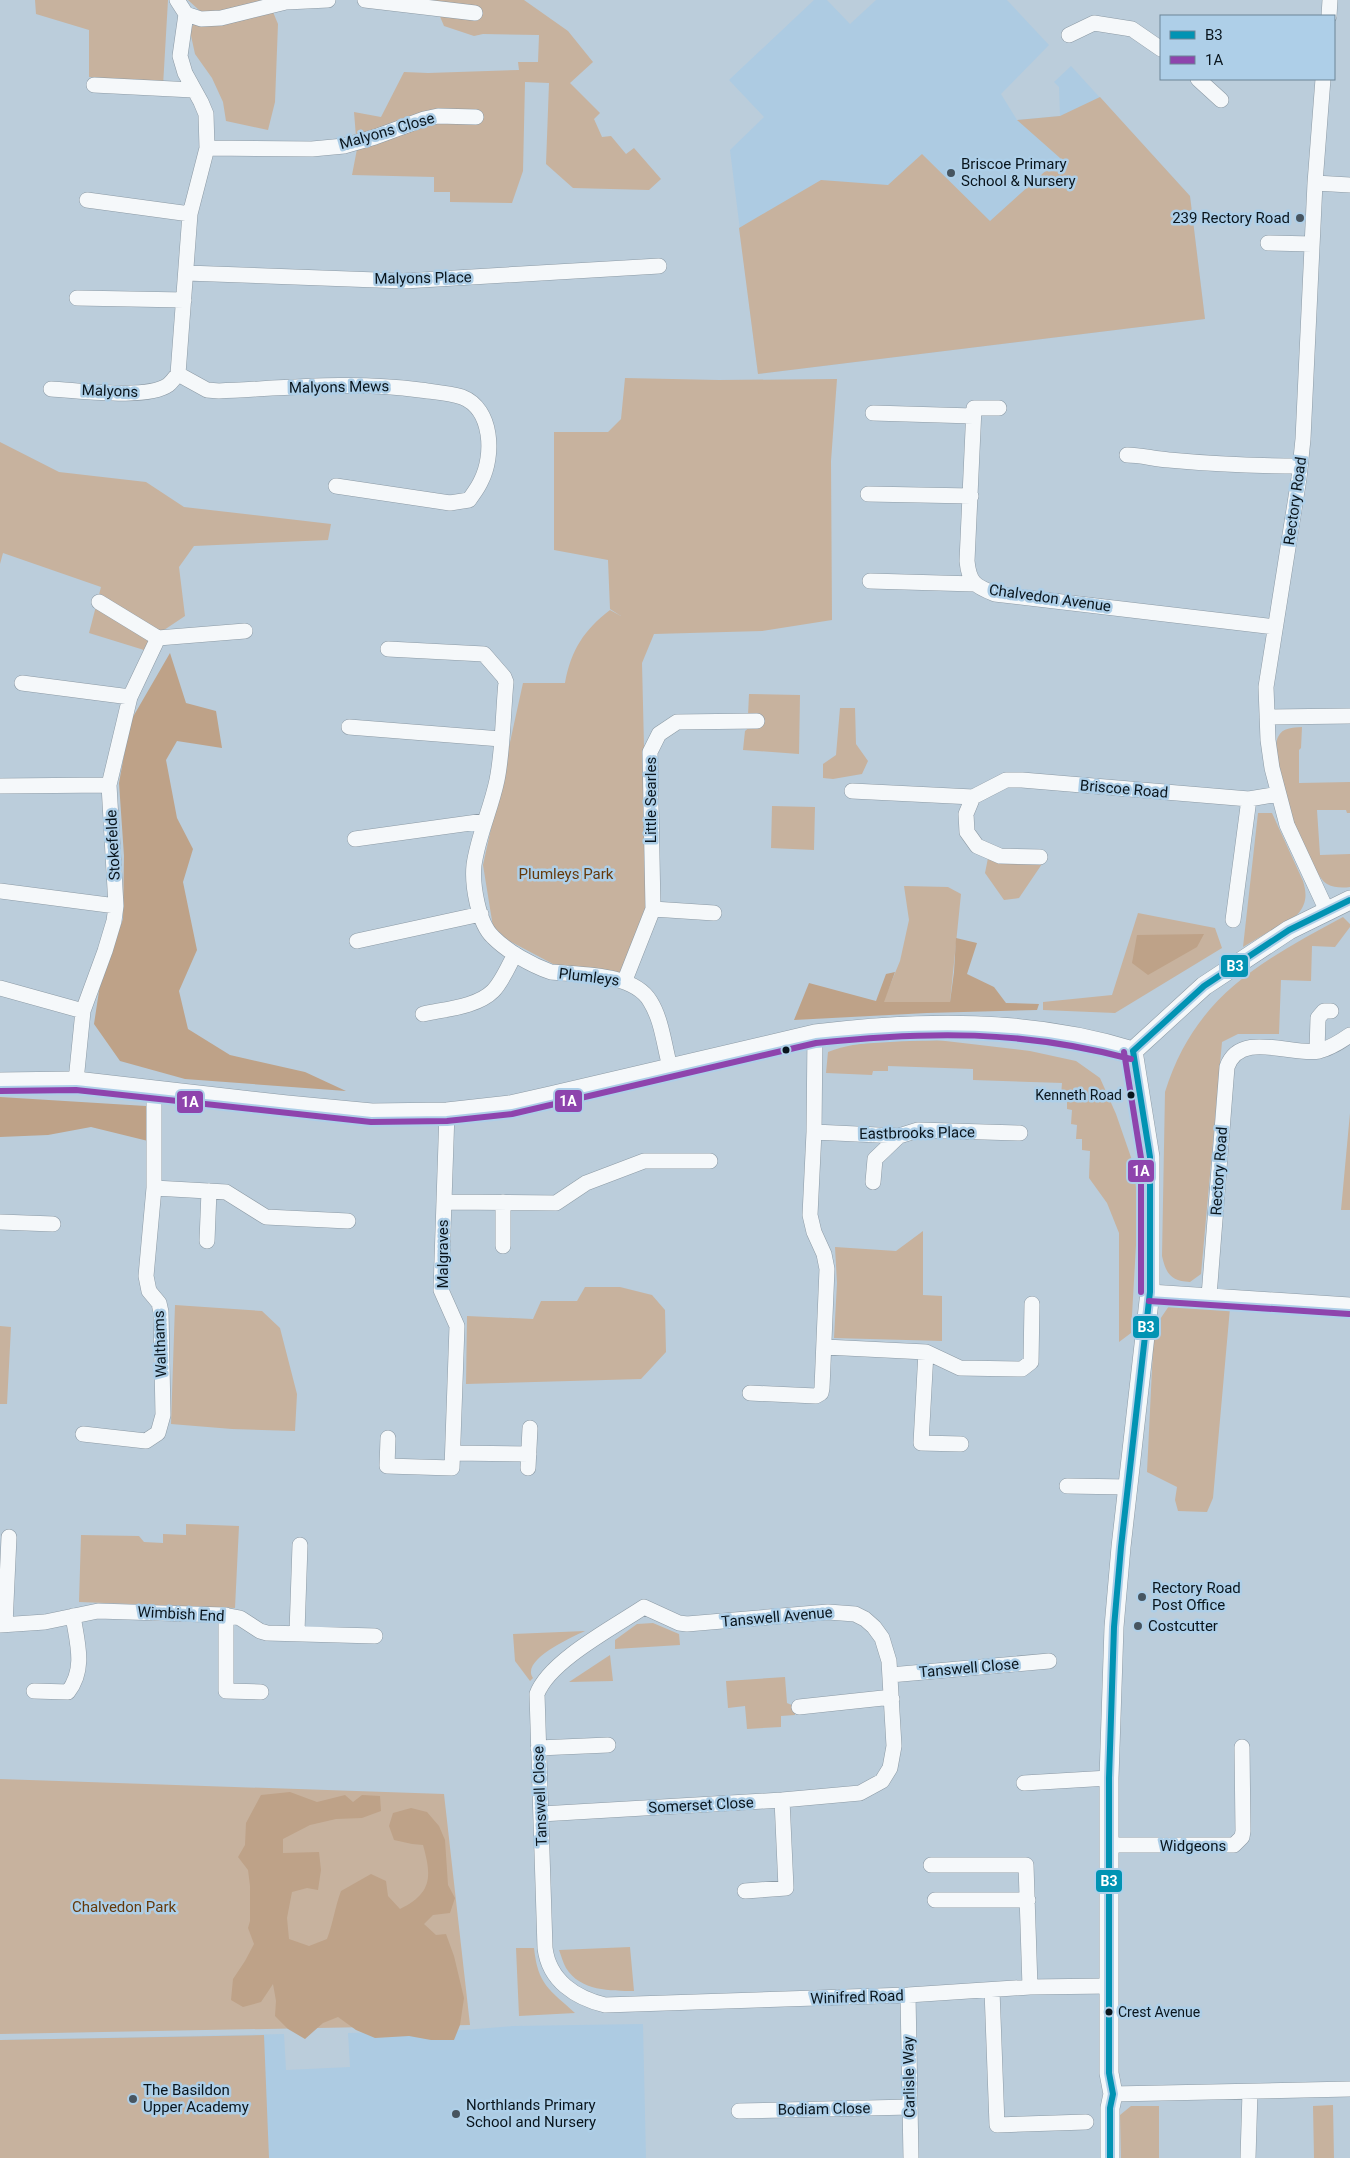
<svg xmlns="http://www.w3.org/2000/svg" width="1350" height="2158" viewBox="0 0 1350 2158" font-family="Roboto,sans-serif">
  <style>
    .built { fill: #adcbe2 }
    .green { fill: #c7b29e }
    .forest { fill: #bea288 }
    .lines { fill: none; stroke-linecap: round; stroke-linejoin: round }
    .minor-casing { stroke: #8c9aa5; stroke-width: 16 }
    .tertiary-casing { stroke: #8c9aa5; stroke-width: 20 }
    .minor { stroke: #f5f8fa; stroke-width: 15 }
    .tertiary { stroke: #f5f8fa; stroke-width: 19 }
    .bus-1-casing { stroke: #aecfe8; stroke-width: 10 }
    .bus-2-casing { stroke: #aecfe8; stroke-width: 10 }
    .bus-1 { stroke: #0193b3; stroke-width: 6 }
    .bus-2 { stroke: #8e44ad; stroke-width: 6 }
    .poi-dot { fill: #475560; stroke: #aecfe8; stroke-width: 2 }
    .bus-dot { fill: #09151d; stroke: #aecfe8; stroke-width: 2 }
    .labels { text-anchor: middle; stroke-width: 5; stroke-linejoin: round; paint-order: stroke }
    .bus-label { font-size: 14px; fill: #09151d; stroke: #aecfe8; text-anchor: end }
    .street-label { font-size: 15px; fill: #09151d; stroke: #aecfe8 }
    .poi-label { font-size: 15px; fill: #09151d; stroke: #aecfe8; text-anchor: start }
    .park-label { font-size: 15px; fill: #65390a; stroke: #aecfe8 }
    .line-badge { stroke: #aecfe8; stroke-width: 2 }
    .badge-label { font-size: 14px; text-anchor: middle; font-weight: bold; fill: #fff }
  </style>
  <rect width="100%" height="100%" fill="#bbcddb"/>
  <path class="built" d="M814,0H827L850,24L876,0H1007L1049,45L1001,94L1017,120L1060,116L1059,87L1054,82L1071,66L1190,196L1205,319L758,374L730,150L764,117L729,80Z
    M643,2024L646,2158H0V2040L284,2034L286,2070L350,2067L348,2033L464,2030L513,2026Z"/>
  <path class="green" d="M35,0H168L163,86L89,77V30L36,14Z
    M188,0H268L278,24L275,102L268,130L226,121L223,102L212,78L195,54L190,31L200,11Z
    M433,0H524L568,31L593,62L570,83L600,113L594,119L602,137L611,136L626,154L634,148L661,179L649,190L573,188L546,164L549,83L525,82L523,171L512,203L450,202V192H434V177L352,175L357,149L354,112L381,117L404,72L428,73L519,70L518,62H538L539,35L483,34L474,36L444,26Z
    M1100,97L1190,196L1205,319L758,374L739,228L821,180L888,185L922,154L990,221L1060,158L1017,120L1060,116Z
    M625,378L719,380L837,379L831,461L832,620L762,631L654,634L642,663L648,913L624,976L553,964L494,933L483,865L523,683H565C571,650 584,630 610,610L621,616L610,609L608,560L554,550V432H608L621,419Z
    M0,442L59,472L146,482L184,507L331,524L328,540L194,546L179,567L185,616L164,630L144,650L89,633L101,587L3,553L0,564Z
    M749,694L800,695L799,754L743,750L745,731L758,720L748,715Z
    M840,708H855L856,744L868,761L862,774L833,779L823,778V764L836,755Z
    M1302,727L1301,748L1299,750V783L1350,782V813H1347L1346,810H1317L1320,855L1350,854V887C1343,888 1334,888 1327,884C1307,871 1267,758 1278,737C1283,727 1292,728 1302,727Z
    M772,806L815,807L814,850L771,848Z
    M1258,813H1272L1303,881C1307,894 1307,904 1297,915L1243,947Z
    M988,858L1044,861L1019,898L1004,900L985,873Z
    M904,886L948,887L961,894L950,1002H883L900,961L909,920Z
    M1138,913L1215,928L1222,948L1115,1013L1043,1010V1002L1112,995Z
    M1343,917L1350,924V927L1335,947L1312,946L1311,981L1281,980L1279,1034H1238L1222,1042L1201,1274L1190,1282C1171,1281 1166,1274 1162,1256L1165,1092C1195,996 1260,962 1343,917Z
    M937,1040L1030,1051L1076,1061L1100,1078L1116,1114L1134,1166L1138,1210L1131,1333L1119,1342V1233L1107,1203L1089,1178L1090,1151L1082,1150V1139H1076L1077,1125L1071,1124L1072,1110L1067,1109V1097L1061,1096L1062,1083L973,1080V1069L888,1066V1071H873L872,1075L826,1073L828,1052C861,1039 901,1041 937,1040Z
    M1350,1113V1210H1341Z
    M923,1231V1295L942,1296V1341L834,1338L837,1283L835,1247L896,1251Z
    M585,1287H620L652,1295L665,1310L666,1352L641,1379L466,1384L467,1316L533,1319L541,1301H577Z
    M175,1305L262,1311L280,1328L297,1394L295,1431L232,1429L171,1424Z
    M1193,1305L1230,1308L1213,1498L1207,1512L1178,1511L1175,1500L1177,1487L1147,1472L1154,1328L1169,1306Z
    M0,1326L11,1327L7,1404H0Z
    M186,1524L239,1526L235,1608L79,1602L81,1535L139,1536L144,1542L163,1543V1534L186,1535Z
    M653,1623L679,1634L680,1645L615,1649V1640L637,1624Z
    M585,1631C572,1637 520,1660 533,1678L530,1681L515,1661L513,1634Z
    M610,1655L613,1681L569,1682Z
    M785,1677L787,1703L794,1706L795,1715L781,1716V1727L747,1729L745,1706L728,1708L726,1681Z
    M0,1779L444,1794L470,2025L0,2034Z
    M630,1947L634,1991C611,1991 580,1991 566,1968C563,1963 561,1955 559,1950Z
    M516,1948H534C538,1985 549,1989 575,2013L519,2016Z
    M264,2035L269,2158H0V2040Z
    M1333,2105L1334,2158H1314L1313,2106Z
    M1131,2106H1159V2158H1121L1120,2115Z"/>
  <path class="forest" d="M170,653L186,703L216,711L222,748L177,741L166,760L177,818L193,849L183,882L197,950L179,991L188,1029L230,1055L305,1072L346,1091L185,1079L120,1061L94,1024L101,978L123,919L124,856L119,783L130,722Z
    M1204,934L1197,947L1148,975L1132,963L1137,935Z
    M956,938L977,943L967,974L994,987L1006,1003L1039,1004L1037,1010L927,1013L794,1020L809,983L876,1001L886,974L895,972L884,1002H950L954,972Z
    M0,1097L146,1106L148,1141L91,1127L48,1135L0,1137Z
    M290,1792L317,1802L345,1795L353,1802L362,1795L380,1796L381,1811L362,1818L336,1819L310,1825L283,1839V1853L319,1852L321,1870L318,1890L307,1888L292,1892L287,1918L289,1939L309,1946L327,1939C333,1923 335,1907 341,1891L371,1874L386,1881L388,1896L400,1909C432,1893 432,1877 423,1845L412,1844L394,1840L389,1826L393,1813L411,1808L427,1812L439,1826L445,1840L448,1885L455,1898L450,1913L433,1915L424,1924L436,1935L446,1934L454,1956L464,1998L460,2025L454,2040H431L409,2036L375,2038L356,2030L338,2017L323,2023L305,2039L288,2029L275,2016L276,2001L273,1984L261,2002L243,2007L231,2000L233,1979L245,1961L254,1944L248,1928L250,1921V1886L248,1870L238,1857L245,1845L246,1823L261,1795Z"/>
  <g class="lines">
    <g class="minor-casing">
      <path id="minor" d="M365,0L475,13
        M186,14L201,19L221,18L286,2L328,0
        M1329,16L1330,0
        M1069,35L1094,23L1132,29L1161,49
        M1198,79L1221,100
        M1323,79L1315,183L1303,439L1299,478L1266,687L1268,740L1272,768L1287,825L1327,911
        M94,85L193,90
        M207,148L312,149L344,146L375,137L424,119L438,116L476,117
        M1315,183L1350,185
        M87,200L190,214
        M1268,243L1312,244
        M186,273L404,281L659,266
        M77,298L184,300
        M178,374L207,390L219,391C286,388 353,381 420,390C434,392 449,393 462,397C493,409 494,456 481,481C478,488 473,494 469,500L450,503L336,486
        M51,389C77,390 147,400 168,385C172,382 175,377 178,374L190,214L207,148L206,114L201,102L185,73L180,56L186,14L177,0
        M999,408H974L967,561C969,583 975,586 995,594L1275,627
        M873,413L973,416
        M1127,455C1141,455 1154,459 1169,460C1212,464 1257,466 1300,466
        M868,494L971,496
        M870,581L975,584
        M99,602L158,638
        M388,649L484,654L504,677L506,682C503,712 503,751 497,780C491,809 478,836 474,865C472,884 478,923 493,937C508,952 531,965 551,972C581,975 633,973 650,1001C662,1020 664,1045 670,1067
        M22,683L130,697
        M1267,717L1350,716
        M349,727L501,739
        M0,786L109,785
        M852,791L973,797
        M355,839L485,821
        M1040,857L1000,856L977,846L967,832L966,814L973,797L1006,780H1022L1249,799L1278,794
        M0,891L116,906
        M653,909L714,913
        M1233,920L1249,799
        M357,941L481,914
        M625,980L653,909L650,752L659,734L677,722L757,721
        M0,988L83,1011
        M423,1014C445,1009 477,1007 493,991C502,982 509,965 515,954
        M1317,1051L1318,1018L1324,1011H1331
        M76,1081L83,1011L105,951L114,921L116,906L109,785L130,697L158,638L245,631
        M814,1132L899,1136L918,1130L1020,1133
        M873,1182L875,1159L899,1136
        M154,1188L226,1192L266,1217L348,1221
        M444,1202L556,1203L586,1183L644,1161H710
        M503,1202V1246
        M0,1222L53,1224
        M207,1241L209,1191
        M1150,1292L1350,1305
        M1209,1296L1227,1067C1240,1030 1291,1056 1319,1051C1331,1048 1340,1042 1350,1035
        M825,1347L926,1352L960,1368L1022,1369L1031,1362L1032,1304
        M926,1352L921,1443L961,1444
        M750,1393L816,1396L821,1393L822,1388L827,1269L824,1254L814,1232L810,1215L814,1132L815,1034
        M83,1434L146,1441L158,1433L163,1415L161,1312L159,1303L149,1291L146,1276L154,1188V1091
        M388,1438L387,1466L452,1468L457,1326L441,1290L447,1112
        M453,1453L529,1454
        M528,1468L530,1428
        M1067,1486L1128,1487
        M226,1615V1691L261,1692
        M0,1625L45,1622L98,1611L224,1615L240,1618L260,1631L267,1633L375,1636
        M5,1625L9,1537
        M297,1632L300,1545
        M890,1675L1049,1661
        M34,1691L68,1692C86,1669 77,1642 73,1616
        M799,1707L883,1698L892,1699
        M538,1748L608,1745
        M1024,1783L1109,1778
        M541,1814L782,1800L860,1793L882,1781L890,1768L894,1746L889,1661L882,1638L874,1627L865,1619L855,1614L828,1612L687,1624L679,1623L644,1607C614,1627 549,1661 537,1694L545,1948C549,1981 576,1998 605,2005L908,1995L1030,1987L1109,1986
        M1110,1845H1234L1242,1837L1243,1831L1242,1747
        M931,1865H1026L1030,1987
        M745,1891L786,1888L782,1800
        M935,1900H1028
        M992,1990L997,2125L1086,2122
        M908,1995L911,2158
        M1113,2094L1350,2089
        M739,2111L910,2107
        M1248,2158L1250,2092"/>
    </g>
    <g class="tertiary-casing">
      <path id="tertiary" d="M1133,1051L1204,986L1289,930L1350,900
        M0,1082L76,1081L287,1105L372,1113L447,1112L510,1105L550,1096L815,1034C921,1021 1030,1019 1133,1051
        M1110,2158V2108L1113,2094L1109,2073V1778L1114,1627L1121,1547L1150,1292V1157L1133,1051"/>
    </g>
    <use href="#minor" class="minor"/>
    <use href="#tertiary" class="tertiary"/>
    <g class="bus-1-casing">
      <path id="bus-1" d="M1133,1051L1204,986L1289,930L1350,900
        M1110,2158V2108L1113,2094L1109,2073V1778L1114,1627L1121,1547L1150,1292V1157L1133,1051"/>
    </g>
    <g class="bus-2-casing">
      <path id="bus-2" d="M1124,1052L1141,1158V1292
        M0,1091L76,1090L371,1122L447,1121L512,1114L816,1043C929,1031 1021,1030 1131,1059
        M1149,1301L1349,1314"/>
    </g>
    <use href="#bus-1" class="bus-1"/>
    <use href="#bus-2" class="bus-2"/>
  </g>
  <g class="poi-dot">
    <circle cx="951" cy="173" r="5"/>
    <circle cx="1300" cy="218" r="5"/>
    <circle cx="1142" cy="1597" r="5"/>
    <circle cx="1138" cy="1626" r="5"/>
    <circle cx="133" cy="2099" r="5"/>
    <circle cx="456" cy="2114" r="5"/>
  </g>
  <g class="bus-dot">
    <circle cx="786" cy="1050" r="4.5"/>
    <circle cx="1131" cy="1095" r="4.5"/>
    <circle cx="1109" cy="2012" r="4.5"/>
  </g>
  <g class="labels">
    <g class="bus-label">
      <text x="1122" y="1100">Kenneth Road</text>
      <text x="1118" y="2017" text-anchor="start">Crest Avenue</text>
    </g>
    <g class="street-label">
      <text transform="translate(387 131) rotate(-16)" y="5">Malyons Close</text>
      <text transform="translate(423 278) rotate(-1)" y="5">Malyons Place</text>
      <text transform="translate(339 387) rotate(-1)" y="5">Malyons Mews</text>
      <text transform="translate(110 391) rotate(2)" y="5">Malyons</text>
      <text transform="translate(1295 501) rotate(-82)" y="5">Rectory Road</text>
      <text transform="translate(1050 598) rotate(8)" y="5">Chalvedon Avenue</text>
      <text transform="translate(1124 789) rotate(5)" y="5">Briscoe Road</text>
      <text transform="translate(651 800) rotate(-90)" y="5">Little Searles</text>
      <text transform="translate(113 845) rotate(-93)" y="5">Stokefelde</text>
      <text transform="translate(589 977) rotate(7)" y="5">Plumleys</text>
      <text transform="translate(917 1133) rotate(-1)" y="5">Eastbrooks Place</text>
      <text transform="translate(1219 1171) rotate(-86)" y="5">Rectory Road</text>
      <text transform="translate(443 1254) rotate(-90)" y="5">Malgraves</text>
      <text transform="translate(160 1344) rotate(-92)" y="5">Walthams</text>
      <text transform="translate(181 1614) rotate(3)" y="5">Wimbish End</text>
      <text transform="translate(777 1617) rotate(-5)" y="5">Tanswell Avenue</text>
      <text transform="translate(969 1668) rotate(-5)" y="5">Tanswell Close</text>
      <text transform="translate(540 1796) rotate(-92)" y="5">Tanswell Close</text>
      <text transform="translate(701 1805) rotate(-3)" y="5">Somerset Close</text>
      <text x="1193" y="1851">Widgeons</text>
      <text transform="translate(857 1997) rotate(-2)" y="5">Winifred Road</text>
      <text transform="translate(909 2077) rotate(-91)" y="5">Carlisle Way</text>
      <text transform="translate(824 2109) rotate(-1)" y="5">Bodiam Close</text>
    </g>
    <g class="poi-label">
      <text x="961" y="169">Briscoe Primary<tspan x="961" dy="17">School &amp; Nursery</tspan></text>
      <text x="1290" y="223" text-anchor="end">239 Rectory Road</text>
      <text x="1152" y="1593">Rectory Road<tspan x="1152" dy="17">Post Office</tspan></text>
      <text x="1148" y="1631">Costcutter</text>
      <text x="143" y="2095">The Basildon<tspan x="143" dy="17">Upper Academy</tspan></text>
      <text x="466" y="2110">Northlands Primary<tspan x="466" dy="17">School and Nursery</tspan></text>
    </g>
    <g class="park-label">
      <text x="566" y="879">Plumleys Park</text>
      <text x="124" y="1912">Chalvedon Park</text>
    </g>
  </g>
  <g class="line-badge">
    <rect x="1220" y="954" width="29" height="24" rx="5" fill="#0193b3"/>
    <rect x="554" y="1089" width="29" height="24" rx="5" fill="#8e44ad"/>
    <rect x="176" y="1090" width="28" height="24" rx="5" fill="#8e44ad"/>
    <rect x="1127" y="1159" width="28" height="24" rx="5" fill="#8e44ad"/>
    <rect x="1132" y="1315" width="28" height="24" rx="5" fill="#0193b3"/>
    <rect x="1095" y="1869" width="28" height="24" rx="5" fill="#0193b3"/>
  </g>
  <g class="badge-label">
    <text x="1235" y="971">B3</text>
    <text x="568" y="1106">1A</text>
    <text x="190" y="1107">1A</text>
    <text x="1141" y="1176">1A</text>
    <text x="1146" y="1332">B3</text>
    <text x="1109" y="1886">B3</text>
  </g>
  <rect x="1160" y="15" width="175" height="65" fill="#aecfe8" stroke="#6c8597"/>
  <rect x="1170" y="31" width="25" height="8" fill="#0193b3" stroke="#6c8597"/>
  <text x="1205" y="40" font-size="15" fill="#09151d">B3</text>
  <rect x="1170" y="56" width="25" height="8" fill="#8e44ad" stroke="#6c8597"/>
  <text x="1205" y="65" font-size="15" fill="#09151d">1A</text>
</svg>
